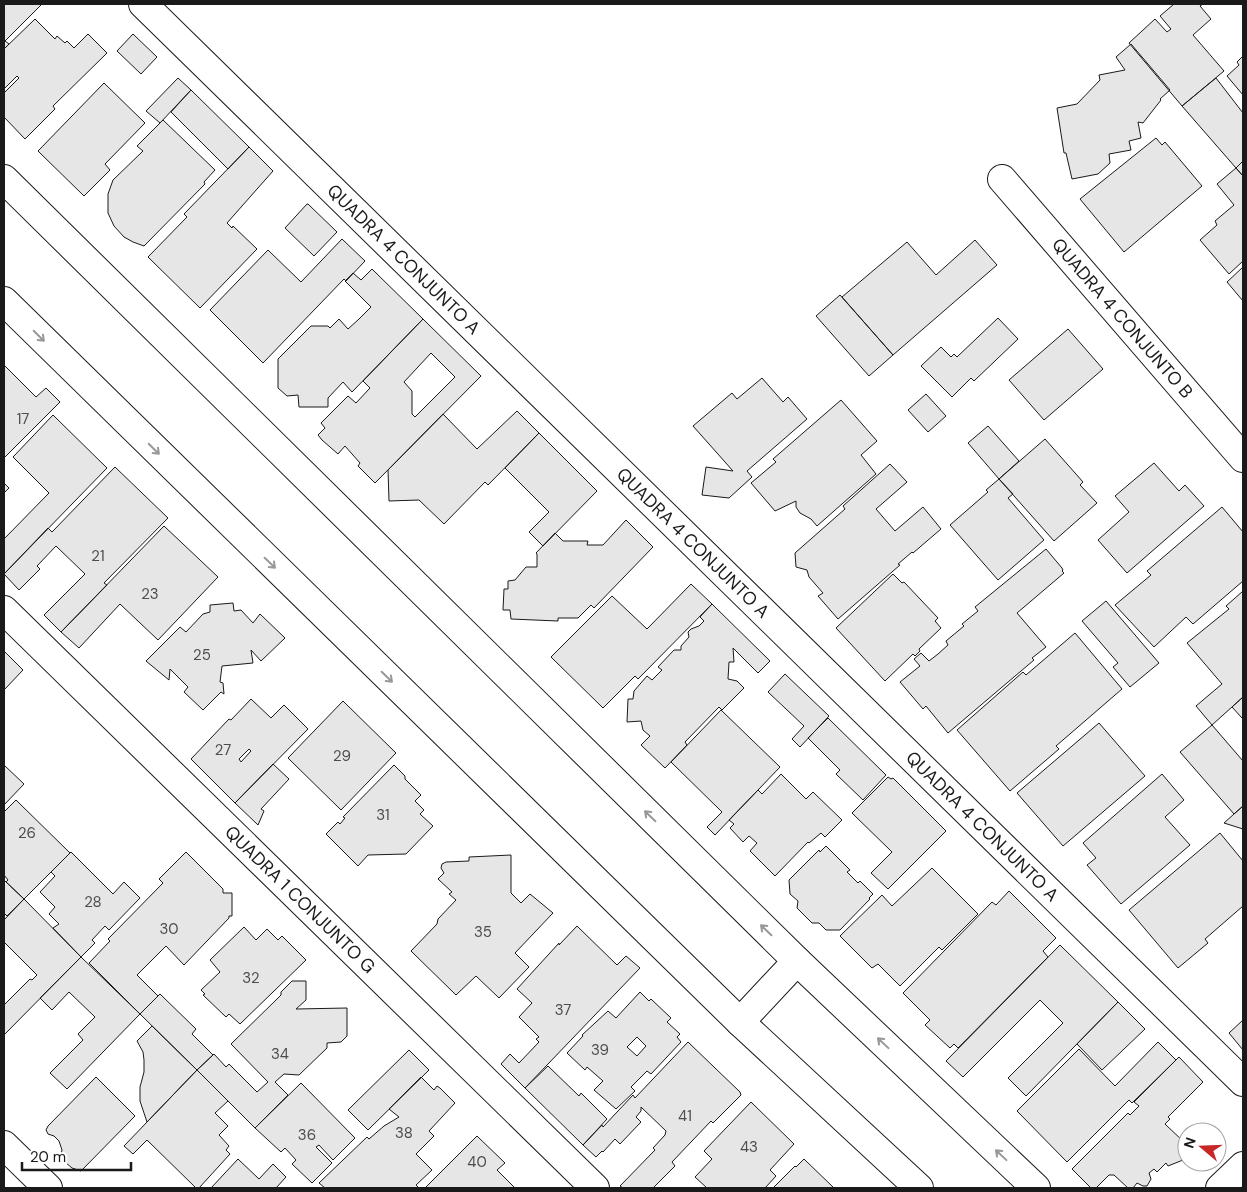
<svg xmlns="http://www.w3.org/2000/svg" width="1247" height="1192" viewBox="0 0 1247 1192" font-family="'DM Sans',sans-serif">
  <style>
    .building { fill: #e6e6e6; stroke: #1a1a1a; fill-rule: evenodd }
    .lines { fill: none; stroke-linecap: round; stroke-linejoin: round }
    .minor-casing { stroke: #1a1a1a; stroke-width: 30 }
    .minor { stroke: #fff; stroke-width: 28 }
    .oneway { stroke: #989898 }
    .labels { text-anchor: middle; stroke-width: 4; stroke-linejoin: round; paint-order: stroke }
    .number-label { font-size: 15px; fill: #4d4d4d }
    .street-label { font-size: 18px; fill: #1a1a1a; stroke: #fff }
  </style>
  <rect width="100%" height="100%" fill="#fff"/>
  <path class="building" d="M4,4H42L5,41L9,44L4,49Z
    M1174,4H1203L1200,6L1211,19L1193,35L1224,71L1182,106L1129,43L1155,19L1167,32L1171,29L1160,16Z
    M35,19L55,39L57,36L65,43L67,41L74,48L88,34L107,53L53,106L55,109L25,139L4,117V93L19,78L17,76L4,89V49Z
    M133,34L157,57L141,74L117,51Z
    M1131,44L1170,90L1160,99L1161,100L1143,123L1138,122L1141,138L1129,141L1131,150L1109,154L1110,163L1098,174L1072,179L1066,153H1064L1057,108L1077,104L1100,80L1099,75L1125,70L1116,57Z
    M1243,56V95L1227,76L1239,65L1237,62Z
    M178,78L191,90L160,123L146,111Z
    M1216,78L1243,113V161L1236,168L1182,106Z
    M104,83L145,123L105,164L110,170L84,196L38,151Z
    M191,90L249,147L228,169L171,112Z
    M163,120L215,170L204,182L205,184L144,246L133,242L124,237L114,226L108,213V194L113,180L143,151L137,146Z
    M1156,138L1162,145L1165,142L1202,186L1124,252L1080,199Z
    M249,147L273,171L227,223L232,228L233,226L257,249L200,308L148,257L187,217L184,214Z
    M1243,161V176L1236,168Z
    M1236,168L1243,176V261L1229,274L1200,240L1217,225L1215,221L1234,205L1217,184Z
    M307,204H308L337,232L314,256L285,228Z
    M342,239L365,261L346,281L344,279L263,363L210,310L268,250L301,282Z
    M975,240L997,265L893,355L842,297L907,242L936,275Z
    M1243,267V301L1227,282Z
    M372,269L423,319L352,392L343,382L328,398V407H299L298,395L287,396L278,388V359L311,326H328L330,328L339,319L348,329L359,319L371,307L345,281L353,273L361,280Z
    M840,295L893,355L869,376L816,316Z
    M998,318L1018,339L974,381L971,378L952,397L921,366L941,347L951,357L954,354L957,357Z
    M423,319L481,376L375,483L358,466L360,463L345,446L338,454L322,440L318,435L325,428L321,423L348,396L356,403L370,388L363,381ZM431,353L455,377L415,417L412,414V391L404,382Z
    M1068,329L1103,369L1044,420L1009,380Z
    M4,365L36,397L46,388L60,402L4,458Z
    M762,378L783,402L788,397L807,419L747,471L752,477L729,498L702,495L706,467L733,471L693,426L732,393L737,399Z
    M926,394L946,416L928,432L908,410Z
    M841,400L877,441L861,455L876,474L817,526L811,519L800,513L796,507V501L775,511L751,483L776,462L773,459Z
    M517,411L539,433L488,485L485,482L444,524L419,500L389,501L388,470L443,414L477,449Z
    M53,415L107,468L4,574V539L49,493L13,457Z
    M988,426L1019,461L999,479L968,443Z
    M539,433L597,491L543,546L529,532L549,512L505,468Z
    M1045,439L1083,482L1080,485L1097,503L1054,541L999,479Z
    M1154,463L1179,491L1185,485L1204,506L1127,573L1098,540L1129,512L1115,496Z
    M890,464L907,482L876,509L895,531L923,507L941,529L913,553L912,552L898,564L900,565L838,619L818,596L823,593L809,577L807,570L796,567L795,553L845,509L843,506Z
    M115,467L168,518L104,583L107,585L61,632L44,615L85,574L56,546L37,566L40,569L19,590L4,574L48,528L52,532Z
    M999,479L1013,494L1008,498L1044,540L998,580L950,525L988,492L986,490Z
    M4,483L9,488L4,493Z
    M1222,507L1243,532V581L1193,624L1186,617L1154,647L1115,605L1151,575L1147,571Z
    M626,520L653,547L594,608L591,605L578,618H558V621L511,619L510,610H503L504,589H508V581L515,580L526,567H537V554L536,553L555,533L563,541H588L587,545H603Z
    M164,526L218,577L158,640L120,604L79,648L61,632Z
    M1046,549L1062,568L1063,570L1062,571L1064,573L1017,613L1046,647L1032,658L1034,660L948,733L926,706L923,709L900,682L920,666L914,659L921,653L929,661L938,654L948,645L946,641L964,626L962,624L978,611L975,607Z
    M893,574L902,583L904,582L938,618L935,621L941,628L919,649L920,651L915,656L913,654L885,681L836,628Z
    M691,584L712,604L638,679L635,676L603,708L551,657L612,596L647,629Z
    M1243,591V697L1212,725L1196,706L1222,684L1187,643L1229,609L1226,606Z
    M1106,601L1159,663L1130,687L1113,667L1118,663L1082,621Z
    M233,603L234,611L241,610L253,623L260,614L285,638L261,661L251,650L253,663L222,666L220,682L223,683L224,694L221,692L203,710L184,692L188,687L170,669L169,680L146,661L180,627L186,632L203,614L210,612V605Z
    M712,604L770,661L758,673L733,648L734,662H729L728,679L737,681L744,688L722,710L719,707L685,742L687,745L665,768L641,745L650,736L643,730L641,721L627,722L628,699H633L634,691L647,676L652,680L662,670L658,667L674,650H681V646L689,637L688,632L691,629L699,626L704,621L700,617Z
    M1075,633L1122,689L1056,746L1059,749L1010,791L957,730L1023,672L1026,675Z
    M4,651L23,670L4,690Z
    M785,674L829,716L800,747L792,739L804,726L768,692Z
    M1243,697V716L1242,718L1232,707Z
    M251,699L271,718L284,705L308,729L235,803L191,759L229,719L231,720ZM249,749L251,751L241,762L239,759Z
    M343,701L396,753L341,810L288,758Z
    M721,710L780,767L715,835L707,827L722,812L671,762Z
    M828,718L886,775L863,800L836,774L840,770L808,738Z
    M1099,723L1145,776L1063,846L1017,793Z
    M1212,725L1243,761V806L1234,814L1180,752Z
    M273,764L289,779L261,809L264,811L258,825L235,803Z
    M4,765L24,784L4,805Z
    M394,765L405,776V779L421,795L415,801L424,810L420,814L433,826L406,854L368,855L358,866L326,834L338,822L340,824L345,818L343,817Z
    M781,774L806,799L813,792L842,820L825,837L821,833L809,843L808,842L775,876L750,851L757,843L749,836L743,842L730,828L734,824L729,820L758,790L762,794Z
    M1162,774L1184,800L1165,817L1190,845L1121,904L1087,865L1096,858L1083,843Z
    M888,777L891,779L893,778L946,831L888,889L871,873L892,852L852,813Z
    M16,800L70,853L24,899L6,882L8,880L4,875V812Z
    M1243,806V829L1224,823L1234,814Z
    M1220,833L1243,861V906L1205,939L1208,943L1178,968L1129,910Z
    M826,846L850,870L847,872L858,883L860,881L873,894L869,898L870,899L840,930H826L819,923H812L797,908L798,901L790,894L789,880L819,850L820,852Z
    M71,852L113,894L124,882L140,898L109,930L105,926L92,940L95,943L81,957L53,928L59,924L49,914L55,907L40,892L55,876L51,872Z
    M186,852L223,889V893H232V916H229V918L184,965L166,946L137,975L158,996L140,1014L89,963L110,941L108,939L163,883L159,879Z
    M511,855V893L521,903L530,894L553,913L515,953L529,967L499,998L476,976L456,995L411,951L437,924L438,919L456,900L449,894L452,892L438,879L444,873L441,868L442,864L446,862L469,861V857Z
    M932,868L978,914L942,950L939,947L900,986L878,964L872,968L840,936L882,895L892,906Z
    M4,880L24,899L7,916L4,913Z
    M1009,891L1056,938L1043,951L1048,957L958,1048L954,1044L950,1048L925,1025L930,1020L903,993L992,902L996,905Z
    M24,899L81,957L4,1035V1005L30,979L32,980L37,975L4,942V920Z
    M577,926L617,965L626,956L640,968L525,1088L501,1064L510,1054L519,1063L539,1042L536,1039L539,1037L519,1017L532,1003L517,989L559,943V945Z
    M244,927L256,940L267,929L278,940L282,936L306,960L240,1024L229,1014L226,1017L203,995L205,994L201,990L220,972L210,960Z
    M1060,945L1118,1002L1026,1096L1008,1078L1063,1023L1040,1000L963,1077L946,1061Z
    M81,957L140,1014L67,1089L50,1073L83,1040L78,1034L95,1017L69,992L52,1010L40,998Z
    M292,981H306V1000L296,1009L347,1008V1036L341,1042L327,1043V1048L299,1075L284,1074L275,1082L288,1095L255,1128L197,1070L214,1054L226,1067L229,1064L257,1092L268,1082L231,1044L277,999L281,995V992Z
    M640,992L649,1001L651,999L671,1018L667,1022L680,1034L677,1037L681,1042L651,1074L647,1071L631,1087L635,1091L616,1109L594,1090L603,1081L587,1067L585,1070L567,1053L583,1036L582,1035L608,1011L616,1018ZM637,1037L646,1046L637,1056L627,1047Z
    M160,994L196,1029L192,1034L213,1055L197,1070L140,1014Z
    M1118,1002L1145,1029L1102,1070L1077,1044Z
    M1243,1020V1050L1229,1033Z
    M152,1026L197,1070L147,1122L140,1101V1087L144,1072V1060L143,1052L137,1041Z
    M688,1042L740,1092L741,1095L713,1123L711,1121L672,1162L675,1166L653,1188H623L620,1186L655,1150L653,1148L665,1135L666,1131L641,1107V1111L636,1117L641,1122L620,1144L615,1139L603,1152L602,1151L596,1157L583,1145L602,1125L603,1127L633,1095L635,1098Z
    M1158,1042L1176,1060L1132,1103L1129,1100L1067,1162L1017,1111L1079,1049L1115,1086Z
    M409,1050L429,1070L368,1130L348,1110Z
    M1179,1057L1203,1082L1168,1117L1170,1119L1165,1124L1185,1143L1183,1160L1168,1166L1166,1163L1157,1172L1154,1169L1149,1173L1151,1179L1147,1186H1143L1137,1183L1133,1188H1128L1114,1175H1109L1096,1188H1091L1072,1169L1128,1113L1130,1115L1139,1106L1134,1102Z
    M548,1066L579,1096L581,1093L607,1119L583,1145L525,1088Z
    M197,1070L228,1101L215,1113L228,1126L219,1135L229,1146L226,1150L230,1154L199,1188H196L147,1140L133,1154L124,1146Z
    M96,1077L135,1116L81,1171L72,1168L65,1162L61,1154L62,1150L59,1141L54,1136L48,1134L46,1130L48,1126Z
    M421,1077L434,1090L437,1086L440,1088L455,1103L429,1131L434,1136L416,1154L432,1170L416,1185L419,1188H325L319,1183L367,1137L369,1139L384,1126L399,1117L389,1109Z
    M301,1083L355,1138L333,1160L319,1145L316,1147L332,1163L312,1183L292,1164L296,1160L285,1148L281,1152L255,1128Z
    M751,1102L794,1144L770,1170L776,1176L765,1188H707L695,1177L712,1159L704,1151Z
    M477,1136L505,1163L497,1170L515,1188H425Z
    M238,1159L259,1179L273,1164L286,1177L276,1188H211Z
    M804,1159L834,1188H773L795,1166L796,1167Z"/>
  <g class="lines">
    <g class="minor-casing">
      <g id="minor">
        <path id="s1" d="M143,4L1243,1082"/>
        <path d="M4,179L797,961L1036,1188"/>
        <path id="s2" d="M1002,179L1243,458"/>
        <path d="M4,301L740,1022L919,1188"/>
        <path id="s3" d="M4,610L595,1188"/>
        <path d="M740,1022L797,961"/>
        <path d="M4,1145L48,1188"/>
        <path d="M1220,1188L1243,1166"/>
      </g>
    </g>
    <use href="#minor" class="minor"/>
  </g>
  <defs><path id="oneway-shaft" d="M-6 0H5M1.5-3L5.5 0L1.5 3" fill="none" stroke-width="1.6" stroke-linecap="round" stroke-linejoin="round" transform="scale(1.25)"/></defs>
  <g class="oneway">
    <use href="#oneway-shaft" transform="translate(39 336) rotate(45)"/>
    <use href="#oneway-shaft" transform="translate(154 449) rotate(45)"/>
    <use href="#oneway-shaft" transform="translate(270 563) rotate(44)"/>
    <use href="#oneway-shaft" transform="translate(387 677) rotate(44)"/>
    <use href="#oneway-shaft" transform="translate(650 816) rotate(-136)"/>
    <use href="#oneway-shaft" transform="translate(766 930) rotate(-136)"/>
    <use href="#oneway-shaft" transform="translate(883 1043) rotate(-137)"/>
    <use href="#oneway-shaft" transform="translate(1001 1155) rotate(-137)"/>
  </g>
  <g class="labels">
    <g class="number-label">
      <text x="23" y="424">17</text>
      <text x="98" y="561">21</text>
      <text x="150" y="599">23</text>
      <text x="202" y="660">25</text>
      <text x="223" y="755">27</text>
      <text x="342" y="761">29</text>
      <text x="383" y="820">31</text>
      <text x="27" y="838">26</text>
      <text x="93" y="907">28</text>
      <text x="169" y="934">30</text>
      <text x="483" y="937">35</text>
      <text x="251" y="983">32</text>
      <text x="563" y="1015">37</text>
      <text x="600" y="1055">39</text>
      <text x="280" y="1059">34</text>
      <text x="685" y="1121">41</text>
      <text x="404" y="1138">38</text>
      <text x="307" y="1140">36</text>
      <text x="749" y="1152">43</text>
      <text x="477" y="1167">40</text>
    </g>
    <g class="street-label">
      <text dy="6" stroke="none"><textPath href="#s1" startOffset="365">QUADRA 4 CONJUNTO A</textPath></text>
      <text dy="6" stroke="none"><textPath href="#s2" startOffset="184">QUADRA 4 CONJUNTO B</textPath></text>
      <text dy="6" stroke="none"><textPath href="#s1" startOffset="770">QUADRA 4 CONJUNTO A</textPath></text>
      <text dy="6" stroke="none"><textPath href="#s1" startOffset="1175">QUADRA 4 CONJUNTO A</textPath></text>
      <text dy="6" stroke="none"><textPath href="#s3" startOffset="414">QUADRA 1 CONJUNTO G</textPath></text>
    </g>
  </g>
  <rect width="1247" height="1192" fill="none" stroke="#1a1a1a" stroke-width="10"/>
  <g transform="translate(1202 1147) rotate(289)"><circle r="24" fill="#ffffff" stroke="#a3a3a3"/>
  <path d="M0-4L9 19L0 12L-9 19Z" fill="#c62828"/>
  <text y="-8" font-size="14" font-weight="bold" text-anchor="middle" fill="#1a1a1a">N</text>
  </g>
  <path d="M22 1162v8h109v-8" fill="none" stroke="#1a1a1a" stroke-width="2.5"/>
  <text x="30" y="1162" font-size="15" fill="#1a1a1a" stroke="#ffffff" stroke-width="4" paint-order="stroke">20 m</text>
</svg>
